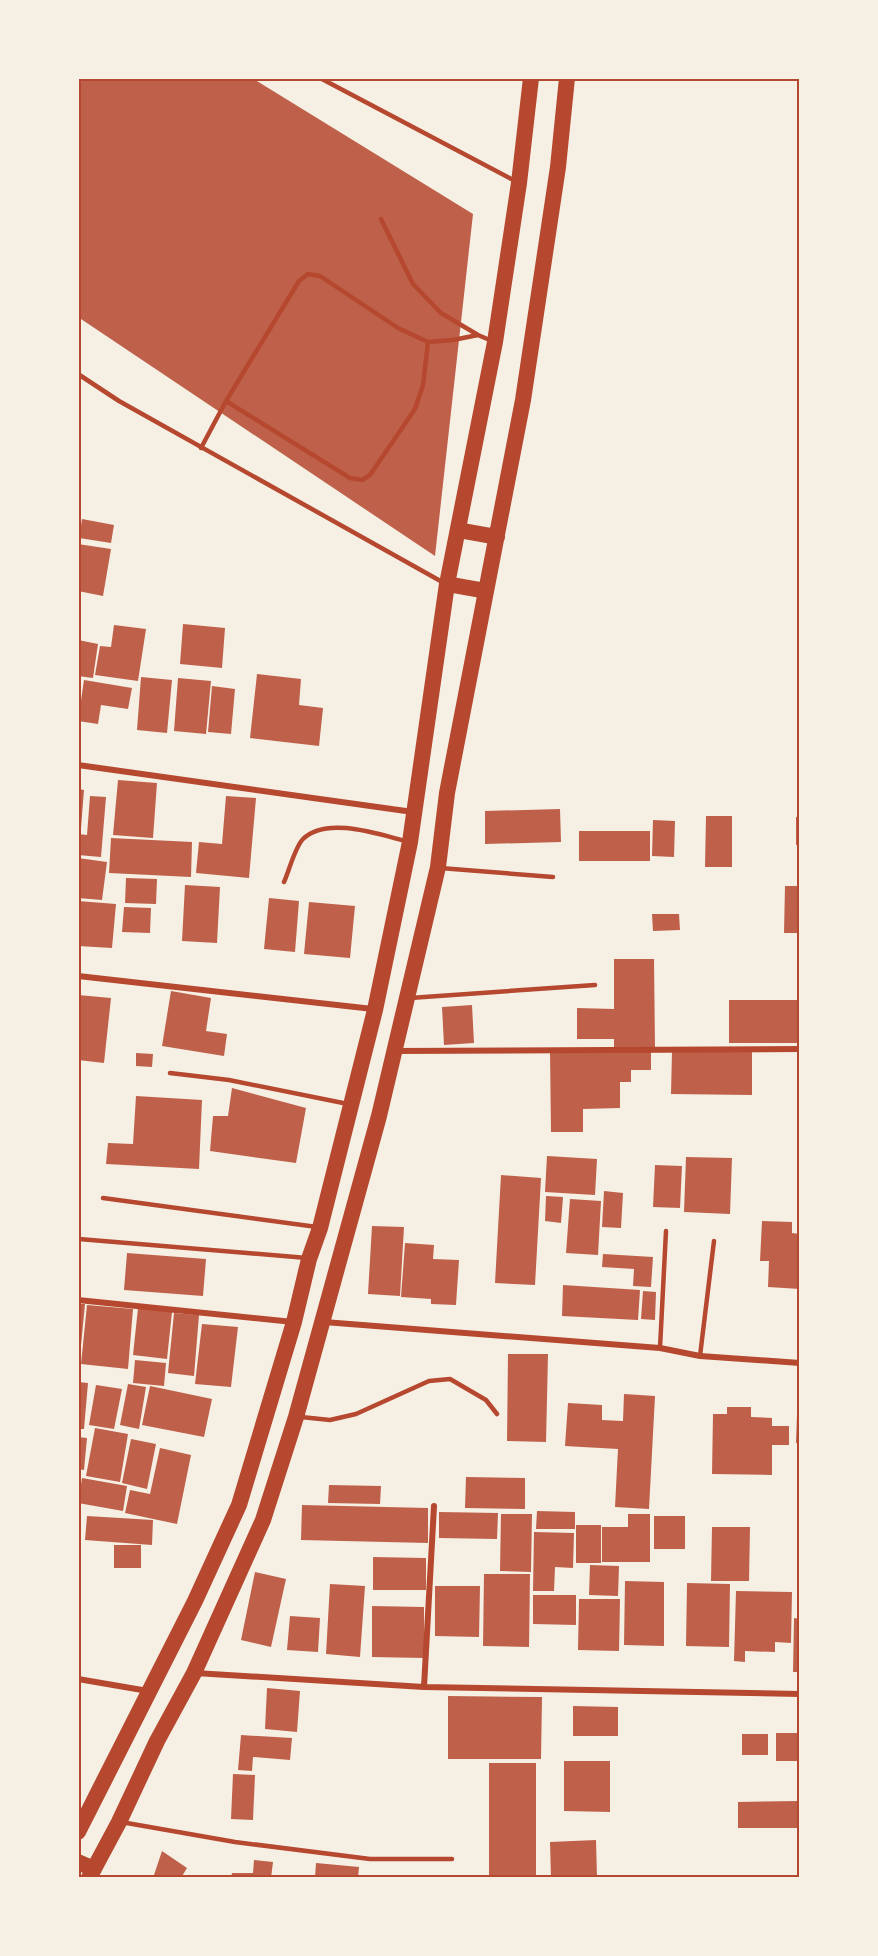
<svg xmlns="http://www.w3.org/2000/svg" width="878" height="1956" viewBox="0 0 878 1956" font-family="'Titillium Web',sans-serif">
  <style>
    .building { fill: #bf614a }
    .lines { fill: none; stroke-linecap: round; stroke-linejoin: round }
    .service { stroke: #b5482f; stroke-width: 4.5 }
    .minor { stroke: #b5482f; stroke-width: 6 }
    .trunk { stroke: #b5482f; stroke-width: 16 }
    .neatline { fill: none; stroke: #b5482f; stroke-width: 2 }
  </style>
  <rect width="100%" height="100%" fill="#f6efe4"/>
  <path class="building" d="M78,78H252L473,214L435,556L78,317Z
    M82,519L114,525L111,543L79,538Z
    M78,544L111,549L103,596L78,591Z
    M183,624L225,628L222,668L180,664Z
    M114,625L146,629L138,681L95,675L100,646L111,647Z
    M78,640L98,644L93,678L78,676Z
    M257,674L301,679L299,705L323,708L319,746L250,738Z
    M141,677L172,680L167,733L137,730Z
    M178,678L211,681L206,734L174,731Z
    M84,680L132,688L128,709L101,705L98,724L78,721Z
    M212,686L235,689L231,734L208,732Z
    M118,780L157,783L153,838L113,835Z
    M78,789L84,790L81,828H78Z
    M90,796L106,797L101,857L78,855V834L87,835Z
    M226,796L256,798L249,878L196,873L199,842L222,844Z
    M560,809L561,842L485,844V811Z
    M706,816H732V867H705Z
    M796,817H800V845H796Z
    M653,820L675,821L674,857L652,856Z
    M579,831H650V861H579Z
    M111,838L192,842L191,877L109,873Z
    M78,858L107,862L102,900L78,898Z
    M126,878L157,879L156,904L125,903Z
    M185,885L220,887L217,943L182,941Z
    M785,886H800V933H784Z
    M269,898L299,901L295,952L264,949Z
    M78,901L116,904L112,948L78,946Z
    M309,902L355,906L350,958L304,954Z
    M124,907L151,908L150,933L122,932Z
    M652,914H679L680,930L653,931Z
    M614,959H654L655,1048L614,1049V1039H577V1008L614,1009Z
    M171,991L211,998L206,1031L227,1034L224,1056L162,1046Z
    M78,995L111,998L104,1063L78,1060Z
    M729,1000H800V1043H729Z
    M472,1005L474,1043L444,1045L442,1007Z
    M651,1051V1070H631V1082H620V1108L583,1109V1132H551L550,1052Z
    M672,1051L752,1052V1095L671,1094Z
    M136,1053L153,1054L152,1067L136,1066Z
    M232,1088L306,1108L296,1163L210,1151L213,1116H228Z
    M136,1096L202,1100L199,1169L106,1164L108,1143L133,1144Z
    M547,1156L597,1159L595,1195L545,1192Z
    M686,1157L732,1158L730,1214L684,1212Z
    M655,1165L682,1166L680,1208L653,1207Z
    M501,1175L541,1178L535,1285L495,1283Z
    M604,1191L623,1193L621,1228L602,1227Z
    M546,1196L563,1197L561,1223L545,1221Z
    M570,1199L601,1201L598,1255L566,1253Z
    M762,1221L792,1222V1233L800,1234V1289L768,1287L769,1261H760Z
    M372,1226L404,1227L400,1296L368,1294Z
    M405,1243L434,1245L433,1259L459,1260L456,1305L431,1304V1299L401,1297Z
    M127,1253L206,1259L203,1296L124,1290Z
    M603,1254L653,1257L651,1287L633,1286L634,1269L602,1267Z
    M563,1285L640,1290L638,1320L562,1316Z
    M643,1291L656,1292L655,1320L641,1319Z
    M78,1304H85L80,1356H78Z
    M87,1305L133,1309L128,1369L81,1364Z
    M138,1308L172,1312L167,1359L133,1355Z
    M174,1313L199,1315L194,1376L168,1373Z
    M202,1324L238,1327L231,1387L195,1384Z
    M508,1354H548L546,1442L507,1441Z
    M135,1360L166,1363L164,1386L133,1383Z
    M78,1382L88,1383L84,1429H78Z
    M128,1384L146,1387L139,1429L120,1425Z
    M96,1385L122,1389L114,1429L89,1425Z
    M798,1385H800V1444L796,1443Z
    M150,1386L212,1399L204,1437L142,1425Z
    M624,1394L655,1396L649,1509L615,1507L618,1449L565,1446L568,1403L602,1405V1420L623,1421Z
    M727,1407H751V1417L772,1418V1426H789V1445H772V1475L712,1474L713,1414H727Z
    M95,1428L128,1434L120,1482L86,1476Z
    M78,1437L87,1438L84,1470L78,1469Z
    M131,1439L156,1444L147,1489L122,1483Z
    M160,1448L191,1455L177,1524L125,1513L130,1490L150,1494Z
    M466,1477L525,1478V1509L465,1508Z
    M82,1478L127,1486L123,1511L78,1503Z
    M329,1485L381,1486L380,1504L328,1503Z
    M302,1505L428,1508V1543L301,1540Z
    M537,1511L575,1512V1529H536Z
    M439,1512L498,1513L497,1539L439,1538Z
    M501,1514H532L531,1572L500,1571Z
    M628,1514H650V1562H602V1527H628Z
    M87,1516L153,1520L152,1545L85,1540Z
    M654,1516H685V1549H654Z
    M576,1525H601V1563H576Z
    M712,1527H750L749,1581H711Z
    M534,1532L574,1533L573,1568L555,1567L554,1591H533Z
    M114,1545H141V1568H114Z
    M373,1557L426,1558V1590H373Z
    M590,1565L619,1566L618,1596L589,1595Z
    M255,1572L286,1579L271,1647L241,1640Z
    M484,1574H530L529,1647L483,1646Z
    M625,1581L664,1582V1646L624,1645Z
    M687,1583L730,1584L729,1647L686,1646Z
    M330,1584L365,1586L360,1657L326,1654Z
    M435,1586H480L479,1637L435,1636Z
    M736,1591L792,1592L791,1643L775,1642V1652L745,1651V1662L734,1661Z
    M533,1595H576V1625L533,1624Z
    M579,1599H620L619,1651L578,1650Z
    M372,1606L424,1607V1658L372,1657Z
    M290,1616L320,1618L318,1652L287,1650Z
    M794,1618L800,1619V1672H793Z
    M267,1688L300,1691L297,1732L265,1729Z
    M448,1696L542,1697L541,1759H448Z
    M573,1706L618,1707V1736H573Z
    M776,1733H800V1761H776Z
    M742,1734H768V1755H742Z
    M241,1735L292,1738L290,1760L253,1757L252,1771L238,1770Z
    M564,1761H610V1812L564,1811Z
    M489,1763H536V1878H489Z
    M233,1774L255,1775L253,1820L231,1819Z
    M800,1801V1828H738V1802Z
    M596,1840L597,1878H551L550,1842Z
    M162,1851L187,1868L181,1878H153Z
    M254,1860L273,1862L271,1878H231L232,1873H253Z
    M316,1863L359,1867L358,1878H315Z"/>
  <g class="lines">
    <path class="service" d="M320,78L517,182
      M381,219L413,284L441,313L478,335
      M428,342L423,385L415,409L370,475L362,480L350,478L226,401L299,281L308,274L320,276L398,328L428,342L453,340L478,335L492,341
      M78,374L119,401L444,583
      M201,448L226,401
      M440,868L553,877
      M284,882C289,871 295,847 303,839C326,816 378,834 405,841
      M410,998L595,985
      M170,1073L229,1080L348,1104
      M103,1198L317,1227
      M79,1239L307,1258
      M660,1348L666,1231
      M700,1356L714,1241
      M301,1417L330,1420L356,1414L429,1381L450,1379L486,1400L497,1414
      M121,1822L235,1842L370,1859H452"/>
    <path class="minor" d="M78,765L413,812
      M78,976L373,1009
      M395,1051L800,1049
      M78,1300L293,1322
      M324,1322L660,1348L700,1356L800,1363
      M195,1673L424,1687L800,1694
      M78,1679L148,1691
      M424,1687L434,1506"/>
    <path class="trunk" d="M458,530L497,537
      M447,584L486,591
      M78,1832L195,1601L239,1505L294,1322L309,1259L320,1228L375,1010L410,842L447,584L495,342L519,183L531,78
      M78,1862L94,1869
      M89,1878L119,1822L157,1741L194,1673L263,1520L296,1417L379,1116L438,867L447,793L523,400L558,167L567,78"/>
  </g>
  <rect width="878" height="1956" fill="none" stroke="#f6efe4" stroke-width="159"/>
  <rect x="80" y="80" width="718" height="1796" class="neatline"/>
</svg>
